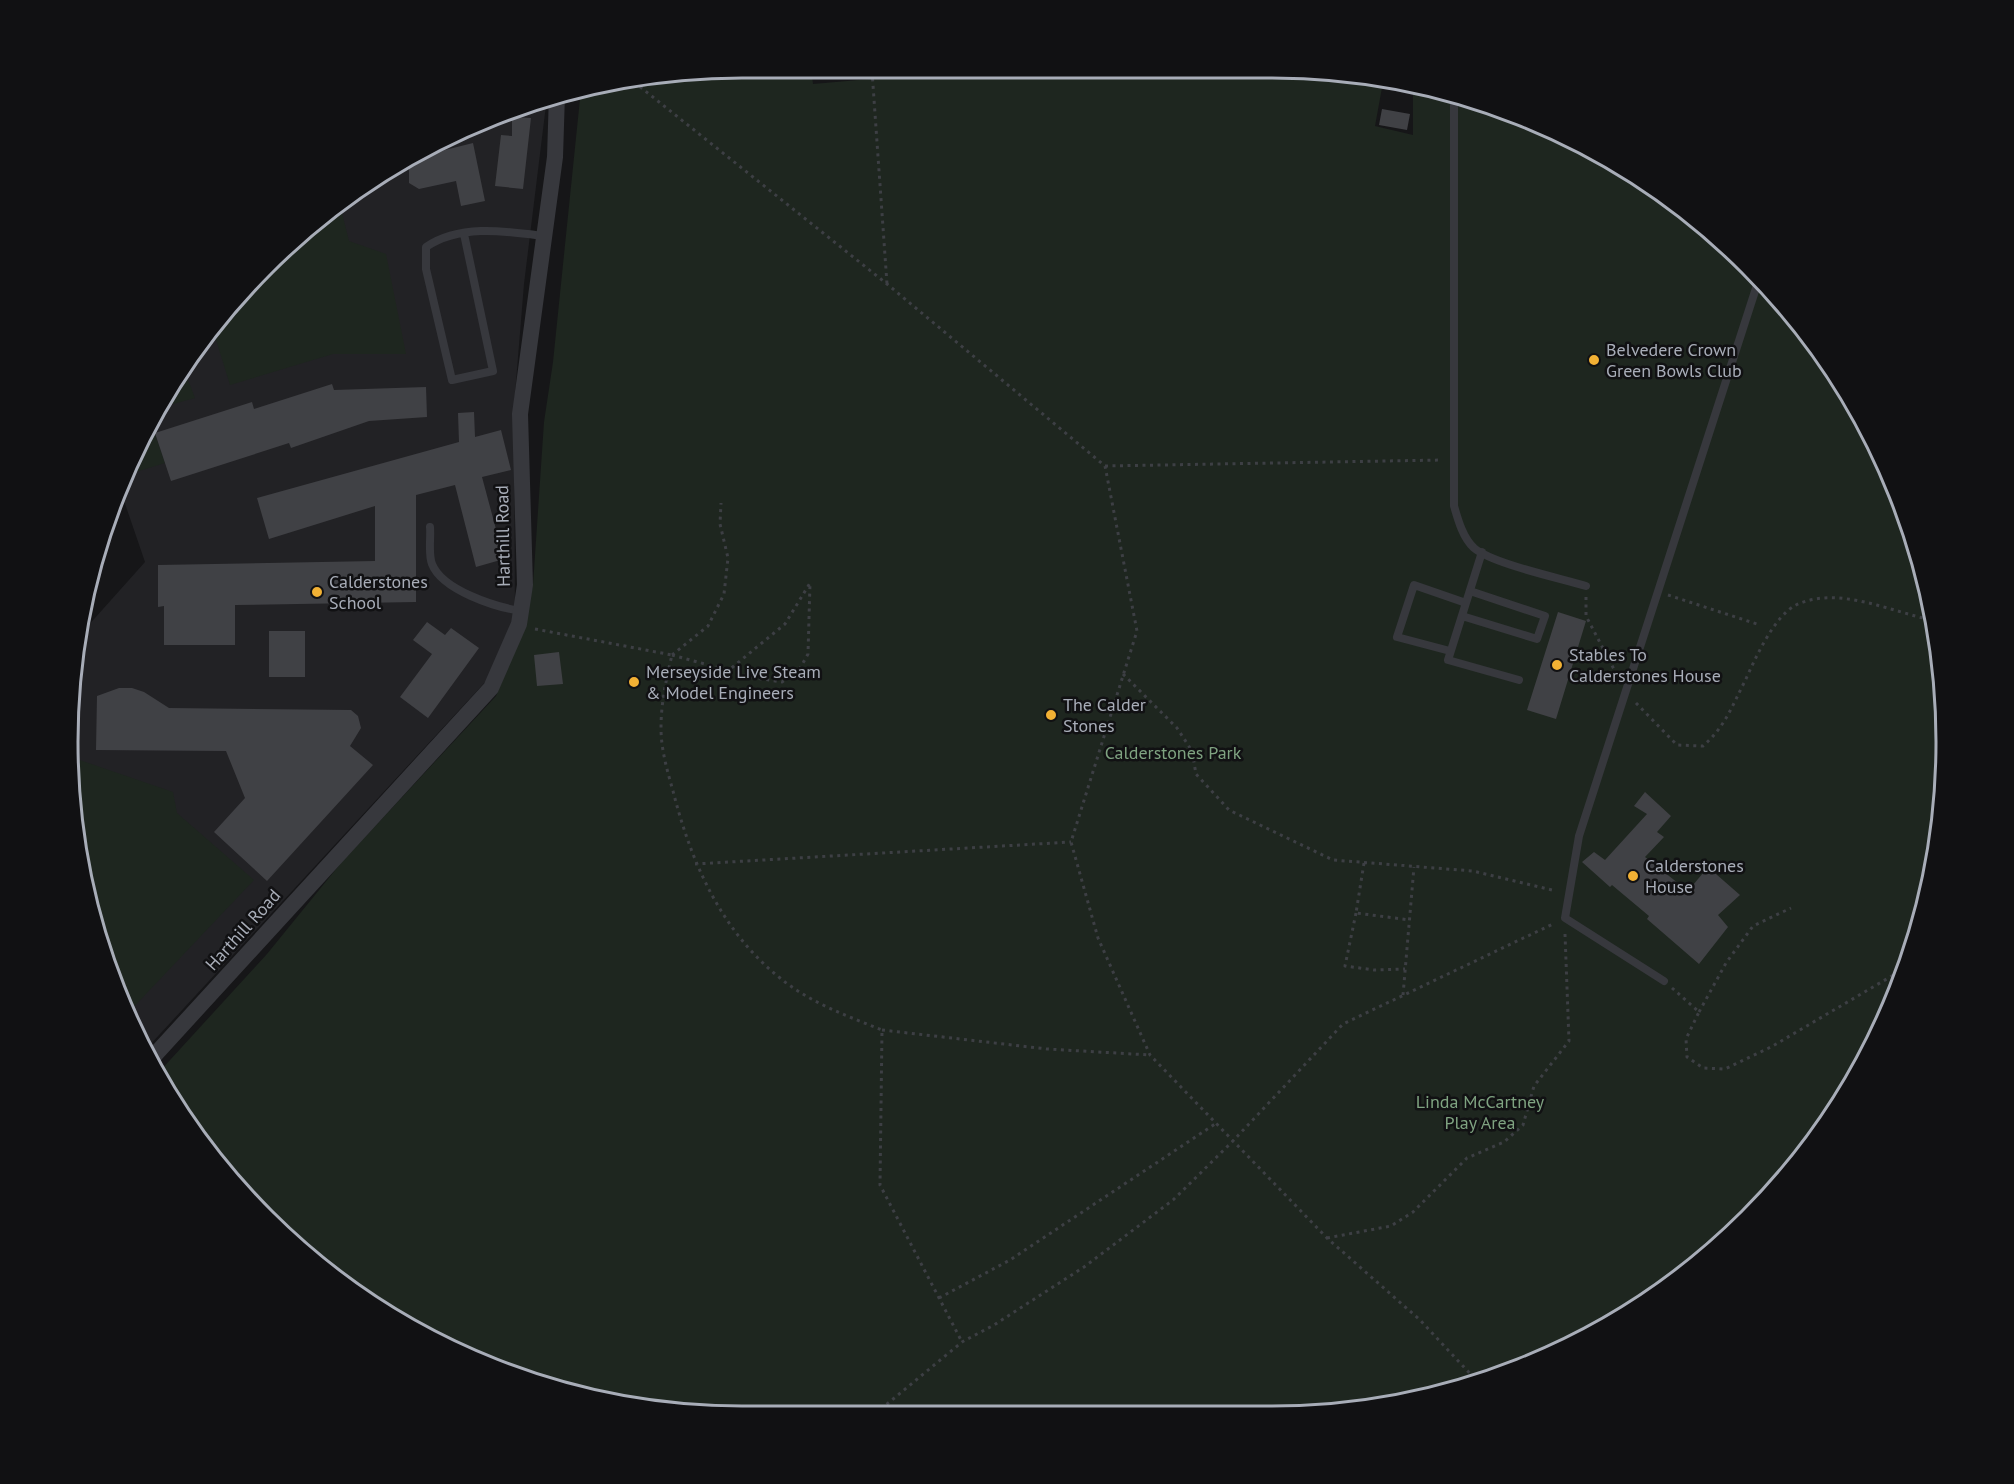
<svg xmlns="http://www.w3.org/2000/svg" width="2014" height="1484" viewBox="0 0 2014 1484" font-family="'PT Sans',sans-serif">
  <style>
    .built { fill: #222225 }
    .green { fill: #1e261f }
    .building { fill: #404145 }
    .lines { fill: none; stroke-linecap: round; stroke-linejoin: round }
    .path { stroke: #3d3f44; stroke-width: 3; stroke-dasharray: 3 4.5; stroke-linecap: butt }
    .lane { stroke: #37383d; stroke-width: 8 }
    .street { stroke: #37383d; stroke-width: 16 }
    .poi-dot { fill: #f2b134; stroke: #111113; stroke-width: 2 }
    .labels { text-anchor: middle; stroke-width: 5; stroke-linejoin: round; paint-order: stroke }
    .poi-label { font-size: 18px; fill: #a8adb8; stroke: #111113; text-anchor: start }
    .street-label { font-size: 18px; fill: #a8adb8; stroke: #111113 }
    .park-label { font-size: 18px; fill: #7fa381; stroke: #111113 }
    .rim { fill: none; stroke: #a8adb8; stroke-width: 3 }
  </style>
  <rect width="100%" height="100%" fill="#161618"/>
  <path class="built" d="M547,97L524,284L514,406L515,621L488,679L147,1048L119,1000L73,830L68,742L78,637L145,562L121,492L137,444L235,298L368,181L484,119Z"/>
  <path class="green" d="M742,68H811L813,84L870,79L869,68H1272L1383,82L1375,126L1413,135V86L1446,90L1530,119L1646,181L1717,235L1807,331L1877,443L1923,567L1945,698L1941,830L1911,958L1856,1079L1779,1186L1683,1277L1530,1365L1360,1411L698,1415L567,1393L405,1326L298,1249L207,1153L160,1071L267,954L341,863L496,696L524,627L533,585L544,422L553,362L581,89Z
    M340,205L349,241L386,254L406,354H333L230,385L213,330L235,298Z
    M185,372L195,398L162,407Z
    M151,423L165,463L126,475L137,444Z
    M68,756L173,792L177,813L254,880L127,1014L119,1000L73,830Z"/>
  <path class="building" d="M1382,109L1410,114L1407,130L1379,125Z
    M512,117L531,118L523,189L495,186L501,135L512,136Z
    M473,143L485,201L461,206L456,181L419,189L409,183V159Z
    M332,384L334,390L426,387L427,417L369,421L291,448L289,443L171,481L155,433L252,402L254,409Z
    M474,412L475,437L501,430L511,470L482,477L504,559L476,567L455,485L416,495V602L235,605V645H164V606L158,607V565L375,561V506L269,539L257,498L459,442L458,413Z
    M1558,612L1586,621L1556,719L1527,710Z
    M427,622L445,635L451,628L479,648L428,718L400,697L432,654L413,640Z
    M269,631H305V677H269Z
    M559,652L563,684L537,686L534,655Z
    M119,688H132L144,692L169,708L351,710L358,716L361,728L350,746L373,765L267,881L214,832L245,798L226,751L96,750L97,696Z
    M1645,792L1671,816L1657,832L1664,837L1645,857L1688,891L1708,867L1740,895L1718,915L1728,927L1699,964L1647,919L1649,916L1612,885L1610,887L1582,862L1594,852L1605,860L1647,814L1634,806Z"/>
  <g class="lines">
    <path class="path" d="M872,71L887,284
      M634,82L887,284L1105,466L1137,631L1071,842L1098,938L1150,1055L1327,1238L1420,1320L1476,1380
      M1105,466L1442,460
      M1668,595L1760,625
      M1586,597V616L1617,675
      M535,629L672,655C666,680 661,703 661,728C661,749 667,770 673,791C691,862 721,931 780,978C809,1002 847,1016 882,1030L880,1185L962,1342
      M672,655L756,678L782,682L799,670L808,654L810,583L785,624L729,670
      M672,655L708,626L724,594L728,558L720,524L721,503
      M1123,674L1177,728L1192,751L1196,774L1229,810L1333,860L1473,871L1556,891
      M1636,703L1677,745L1703,746C1725,727 1732,706 1745,681C1755,659 1774,616 1796,605C1838,585 1891,612 1932,620
      M1364,863L1356,913L1410,920
      M695,864L1071,842
      M1356,913L1345,966L1374,970L1405,969
      M1672,988L1699,1012L1686,1039L1687,1057L1703,1068L1725,1069L1771,1047L1907,967
      M1403,995L1414,867
      M1699,1012L1726,963L1753,926L1791,908
      M882,1030L1047,1049L1150,1055
      M1327,1238L1391,1226L1413,1212L1467,1158L1504,1142L1523,1125L1534,1086L1569,1041L1565,934
      M939,1298L1010,1260L1215,1124
      M875,1414L962,1342L994,1325L1084,1267L1173,1200L1232,1142L1343,1024L1555,923"/>
    <path class="lane" d="M1454,93V506C1458,520 1463,538 1474,548C1493,564 1560,578 1586,586
      M464,234L493,371L452,380L426,269V247C460,224 505,231 543,236
      M430,527C431,538 428,554 432,564C442,590 495,607 521,611
      M1482,552L1448,660L1519,680
      M1462,616L1537,639L1545,616L1470,591
      M1450,651L1397,637L1414,585L1466,603
      M1664,981L1565,918L1579,836L1757,285L1761,282"/>
    <path class="street" d="M152,1058L491,688L519,624L525,585L520,414L555,157L557,94"/>
  </g>
  <g class="poi-dot">
    <circle cx="1594" cy="360" r="6"/>
    <circle cx="317" cy="592" r="6"/>
    <circle cx="1557" cy="665" r="6"/>
    <circle cx="634" cy="682" r="6"/>
    <circle cx="1051" cy="715" r="6"/>
    <circle cx="1633" cy="876" r="6"/>
  </g>
  <g class="labels">
    <g class="poi-label">
      <text x="1606" y="356">Belvedere Crown<tspan x="1606" dy="21">Green Bowls Club</tspan></text>
      <text x="329" y="588">Calderstones<tspan x="329" dy="21">School</tspan></text>
      <text x="1569" y="661">Stables To<tspan x="1569" dy="21">Calderstones House</tspan></text>
      <text x="646" y="678">Merseyside Live Steam<tspan x="646" dy="21">&amp; Model Engineers</tspan></text>
      <text x="1063" y="711">The Calder<tspan x="1063" dy="21">Stones</tspan></text>
      <text x="1645" y="872">Calderstones<tspan x="1645" dy="21">House</tspan></text>
    </g>
    <g class="street-label">
      <text transform="translate(503 536) rotate(-91)" y="6">Harthill Road</text>
      <text transform="translate(243 930) rotate(-48)" y="6">Harthill Road</text>
    </g>
    <g class="park-label">
      <text x="1173" y="759">Calderstones Park</text>
      <text x="1480" y="1108">Linda McCartney<tspan x="1480" dy="21">Play Area</tspan></text>
    </g>
  </g>
  <path d="M0 0H2014V1484H0ZM742 78H1272A664 664 0 0 1 1936 742V742A664 664 0 0 1 1272 1406H742A664 664 0 0 1 78 742V742A664 664 0 0 1 742 78Z" fill="#111113" fill-rule="evenodd"/>
  <path class="rim" d="M742 78H1272A664 664 0 0 1 1936 742V742A664 664 0 0 1 1272 1406H742A664 664 0 0 1 78 742V742A664 664 0 0 1 742 78Z"/>
</svg>
